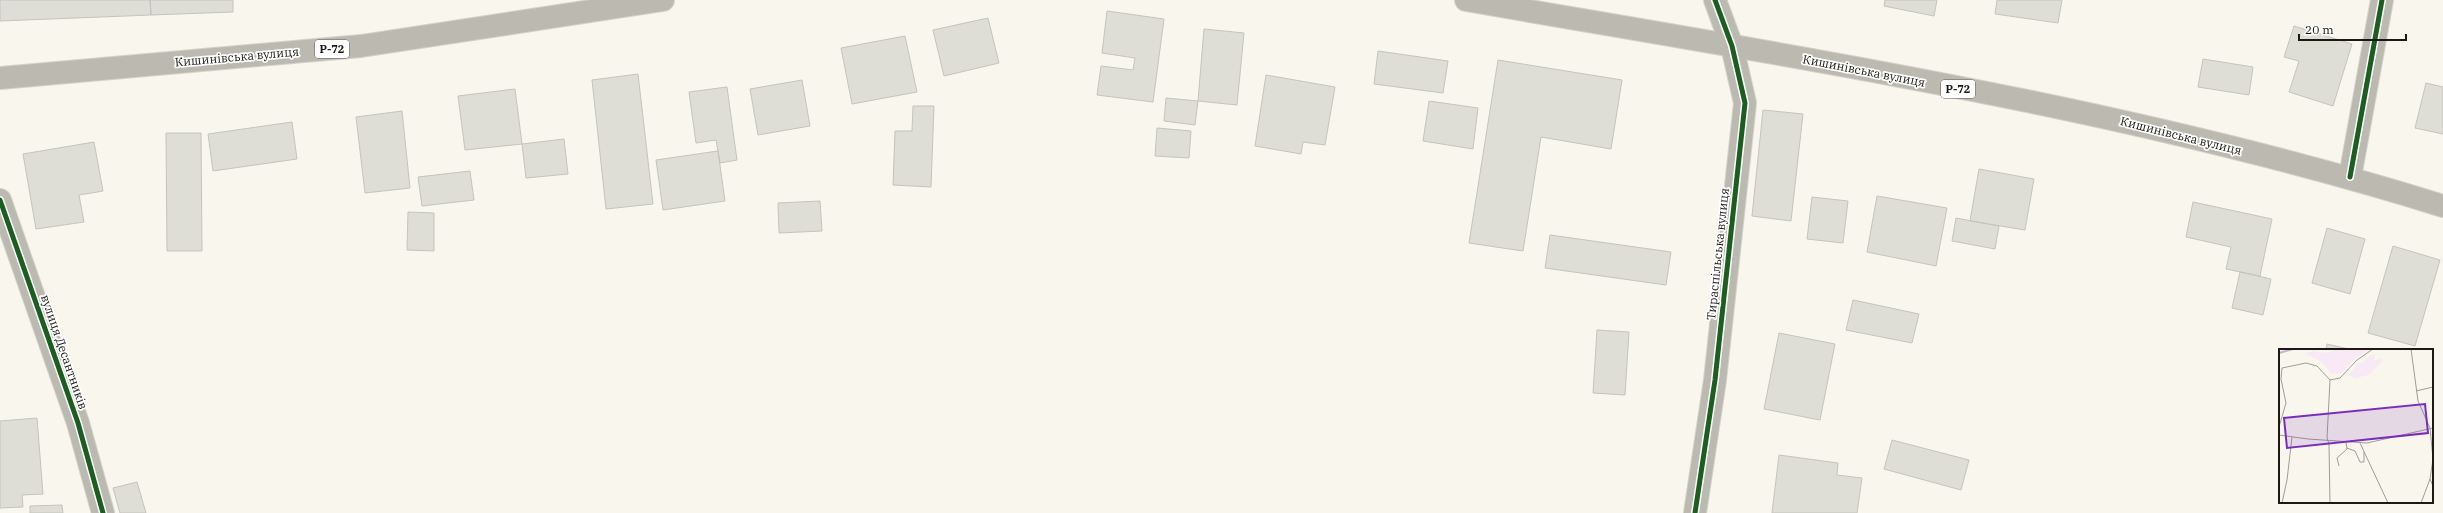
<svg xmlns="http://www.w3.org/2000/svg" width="2443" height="513" viewBox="0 0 2443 513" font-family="'IBM Plex Serif',serif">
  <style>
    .building { fill: #deddd6; stroke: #c5c4bd }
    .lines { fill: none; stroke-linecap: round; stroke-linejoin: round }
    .minor-casing { stroke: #d4d2cb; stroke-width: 24 }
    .major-casing { stroke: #d4d2cb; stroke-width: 24 }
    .minor { stroke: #bbbab0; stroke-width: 22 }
    .major { stroke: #bcbab0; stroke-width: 22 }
    .cycleway-casing { stroke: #fff; stroke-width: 8 }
    .cycleway { stroke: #1b5e20; stroke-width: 5 }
    .labels { text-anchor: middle; stroke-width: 3.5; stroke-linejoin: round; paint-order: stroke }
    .shield { fill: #fff; stroke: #5f5e5a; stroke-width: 1 }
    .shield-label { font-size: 11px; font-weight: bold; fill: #1a1913 }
    .street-label { font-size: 12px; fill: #1a1913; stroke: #fff }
    .inset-river { fill: none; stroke: #cfaecf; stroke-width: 2 }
    .inset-road { fill: none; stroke: #9f9e96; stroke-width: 1 }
    .view { fill: #7b2cbf; fill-opacity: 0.15; stroke: #7b2cbf; stroke-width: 2 }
    .inset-edge { fill: none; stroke: #1a1913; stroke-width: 2 }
  </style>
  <rect width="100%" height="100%" fill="#f8f6ed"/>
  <path class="building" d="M0,0H150L151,15L0,21Z
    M150,0H233V12L151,15Z
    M1885,0H1937L1934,16L1884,6Z
    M1997,0H2062L2058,23L1995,14Z
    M1107,11L1164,19L1153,102L1097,95L1101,66L1133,70L1135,58L1102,53Z
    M988,18L999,63L944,76L933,30Z
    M2294,26L2352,44L2333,106L2289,92L2299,61L2284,57Z
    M1204,29L1244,33L1237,105L1198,101Z
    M905,36L917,92L852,104L841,48Z
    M1378,51L1448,61L1443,93L1374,84Z
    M2203,59L2253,67L2249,95L2198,87Z
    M1498,60L1622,80L1611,149L1541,137L1523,251L1469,243Z
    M638,74L653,204L606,209L592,80Z
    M1266,75L1335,87L1325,145L1303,142L1301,154L1255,146Z
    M802,80L810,126L758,135L750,89Z
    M2426,83L2443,87V134L2415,128Z
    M727,87L737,160L720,163L716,140L696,143L689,92Z
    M515,89L522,144L465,150L458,96Z
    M1166,98L1198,101L1195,125L1164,121Z
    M1429,101L1478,108L1473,149L1423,141Z
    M913,106H934L931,187L893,185L895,131H912Z
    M1763,110L1803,114L1791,221L1752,216Z
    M402,111L410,188L365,193L356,117Z
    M292,122L297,159L213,171L208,134Z
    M1157,128L1191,131L1189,158L1155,156Z
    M166,133H201L202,251H167Z
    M564,139L568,174L526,178L522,144Z
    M94,142L103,191L79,195L84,222L36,229L23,154Z
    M718,151L725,201L663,210L656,160Z
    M1979,169L2034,179L2025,230L1970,221Z
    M470,171L474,200L422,206L418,177Z
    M1877,196L1947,208L1936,266L1867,252Z
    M1812,197L1848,201L1843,243L1807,239Z
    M820,201L822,231L779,233L778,203Z
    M2193,202L2272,219L2260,276L2226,269L2231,247L2186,237Z
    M408,212L434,213V251L407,250Z
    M1956,218L1999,226L1995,249L1952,241Z
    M2327,228L2365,239L2350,294L2312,283Z
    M1550,235L1671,252L1666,285L1545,268Z
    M2393,246L2440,260L2415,346L2368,333Z
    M2240,272L2271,279L2263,315L2232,308Z
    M1853,300L1919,314L1912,343L1846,330Z
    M1597,330L1629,332L1625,395L1593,393Z
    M1779,333L1835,344L1820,420L1764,409Z
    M2327,344L2353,350H2326Z
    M37,418L43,494L22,495L23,507L0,508V421Z
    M1892,440L1969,460L1961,490L1884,469Z
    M1779,455L1838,463L1837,475L1862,478L1857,513H1772Z
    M137,482L146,513H120L113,488Z
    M62,505L63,513H30V506Z"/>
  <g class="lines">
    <g class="minor-casing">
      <path id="minor" d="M2350,177L2382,0
        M0,200L78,423L103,513
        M1695,513L1715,380L1745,103L1732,46L1715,0"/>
    </g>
    <g class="major-casing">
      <path id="major" d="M1466,0C1794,57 2125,107 2443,206
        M0,78L361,46L663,0"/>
    </g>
    <use href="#minor" class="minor"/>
    <use href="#major" class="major"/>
    <g class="cycleway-casing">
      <path id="cycleway" d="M2350,177L2382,0
        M0,200L78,423L103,513
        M1695,513L1715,380L1745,103L1732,46L1715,0"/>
    </g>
    <use href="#cycleway" class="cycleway"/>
  </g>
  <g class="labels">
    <g class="shield">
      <rect x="315" y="40" width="34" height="18" rx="3"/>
      <rect x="1941" y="80" width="34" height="18" rx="3"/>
    </g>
    <g class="shield-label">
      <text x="332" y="53">Р-72</text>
      <text x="1958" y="93">Р-72</text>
    </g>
    <g class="street-label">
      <text transform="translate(237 57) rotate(-5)" y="4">Кишинівська вулиця</text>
      <text transform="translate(1864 71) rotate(11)" y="4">Кишинівська вулиця</text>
      <text transform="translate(2181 136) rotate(14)" y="4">Кишинівська вулиця</text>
      <text transform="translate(1718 254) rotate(-84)" y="4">Тираспільська вулиця</text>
      <text transform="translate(64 352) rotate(71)" y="4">вулиця Десантників</text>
    </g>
  </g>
  <g transform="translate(2279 349)">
    <rect width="154" height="154" fill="#f8f6ed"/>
    <path d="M61,0H91L77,9L62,24L58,25L52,24L42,12L26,5L33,2L47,4ZM95,5L96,9L91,12L103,10V13L89,26L76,29L70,27L78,14H84L88,9Z" fill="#f9e8f5"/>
    <path class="inset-river" d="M0,4L14,0"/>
    <path class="inset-road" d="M132,0L139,52L151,79L154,110L151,130L154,137M51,31L61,29L78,11L94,0M137,42L154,38M0,78L7,54L2,30L3,19L27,14L38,17L51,31M0,86L29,90L88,94L154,79M81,94L109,154M68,99L76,102L81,113H85V103M60,117L58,109L68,100L67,93M3,154L8,131L13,88M51,154L50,95L48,89L51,31M142,154L151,130"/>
    <path class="view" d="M146,55L149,84L8,99L5,69Z"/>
    <rect width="154" height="154" class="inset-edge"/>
  </g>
  <path d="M2299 34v6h107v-6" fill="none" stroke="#1a1913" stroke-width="2"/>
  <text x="2305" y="34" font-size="12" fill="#1a1913" stroke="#ffffff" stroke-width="3" paint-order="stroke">20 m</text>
</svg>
